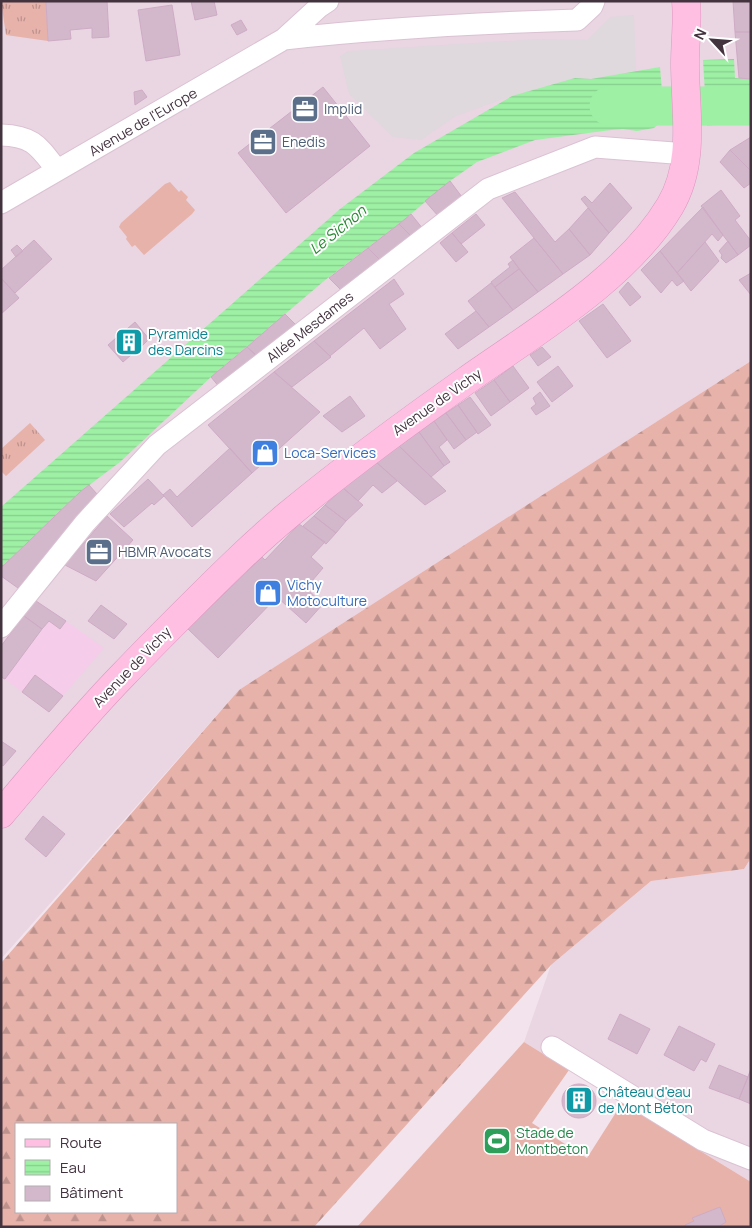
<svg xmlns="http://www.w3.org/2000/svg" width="752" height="1228" viewBox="0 0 752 1228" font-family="Manrope,sans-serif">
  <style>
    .residential { fill: #ead5e2 }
    .commercial { fill: #f5cdea }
    .grass { fill: url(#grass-tufts) }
    .forest { fill: url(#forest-firs); fill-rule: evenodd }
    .pitch { fill: #e7b2aa }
    .parking { fill: #dfd8dd }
    .water { fill: url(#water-rules) }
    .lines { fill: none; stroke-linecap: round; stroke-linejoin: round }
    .river { stroke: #9df0a4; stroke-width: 39 }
    .building { fill: #d3b8cc; stroke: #ceabc4 }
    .street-casing { stroke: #dbc2d3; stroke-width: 23 }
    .secondary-casing { stroke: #dc97bf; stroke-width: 29 }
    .street { stroke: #fff; stroke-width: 21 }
    .secondary { stroke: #ffbfe3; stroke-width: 28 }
    .labels { text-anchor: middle; stroke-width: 4; stroke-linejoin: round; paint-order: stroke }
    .service-label { font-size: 14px; fill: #4e5e75; stroke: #fff; text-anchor: start }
    .street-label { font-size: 14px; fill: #43333f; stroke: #fff }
    .culture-label { font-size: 14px; fill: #0d838f; stroke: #fff; text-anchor: start }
    .shop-label { font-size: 14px; fill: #366cbe; stroke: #fff; text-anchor: start }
    .leisure-label { font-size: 14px; fill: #27864d; stroke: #fff; text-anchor: start }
    .water-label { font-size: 15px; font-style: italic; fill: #25882f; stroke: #fff }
  </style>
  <defs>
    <pattern id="grass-tufts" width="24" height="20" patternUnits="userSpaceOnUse" patternTransform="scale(1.25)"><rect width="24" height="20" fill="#e7b2aa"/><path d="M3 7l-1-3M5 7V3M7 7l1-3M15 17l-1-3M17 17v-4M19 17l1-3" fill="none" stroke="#bd918c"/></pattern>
    <pattern id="forest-firs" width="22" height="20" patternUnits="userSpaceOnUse" patternTransform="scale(1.25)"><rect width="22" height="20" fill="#e7b2aa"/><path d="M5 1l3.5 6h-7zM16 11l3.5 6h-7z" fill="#bd918c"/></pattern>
    <pattern id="water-rules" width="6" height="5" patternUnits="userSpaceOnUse" patternTransform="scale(1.25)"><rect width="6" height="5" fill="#9df0a4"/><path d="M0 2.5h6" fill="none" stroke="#88ce8e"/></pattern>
  </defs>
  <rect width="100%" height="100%" fill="#f2e3ec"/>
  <path class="residential" d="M1,1H751V361L239,690L1,959Z
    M751,858V1182L524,1042L551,965L651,881L744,869Z"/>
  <path class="commercial" d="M49,621L60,629L66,621L104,648L49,712L5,679Z"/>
  <path class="grass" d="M1,1H46L48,41L6,35Z
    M30,423L45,440L6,476L1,471V449Z"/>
  <path class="forest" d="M751,361V858L744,869L651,881L551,965L314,1227H1V963L239,690ZM16,1124H176V1212H16Z"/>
  <path class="pitch" d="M170,182L179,192L181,190L188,197L186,200L195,210L192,214L144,255L135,245L132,247L126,239L127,237L119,227L121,223L165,184Z
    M524,1042L569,1070L532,1123L587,1158L622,1103L751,1182V1227H357Z"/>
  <path class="parking" d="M634,15L636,71L591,79L575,78L512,96L456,116L421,140L393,137L349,94L340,56L348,51L539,39L587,40L610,17Z"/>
  <path class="water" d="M734,59L735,78L751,79V113L726,112L725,124L707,126L703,60Z
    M660,67L664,116L663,120L654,128L637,131L623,129L611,130L535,140L477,162L450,181L399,224L324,281L211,377L120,462L80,492L1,568V507L340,209L414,153L512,96L575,78L591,79Z"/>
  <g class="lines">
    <path class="river" d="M609,106H751"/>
  </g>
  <path class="building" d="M46,1H107L109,37L92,38V28L70,30L71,39L48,41Z
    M191,1H214L217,15L195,20Z
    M733,1H751V32H735Z
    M172,5L180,55L146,61L138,10Z
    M241,20L247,30L237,35L231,25Z
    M735,32H751V79L739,78Z
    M323,87L370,146L286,213L238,153Z
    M142,90L147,97L135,105L134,92Z
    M751,137V171L730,150Z
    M730,150L751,171V183L744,188L720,162Z
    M450,181L462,197L439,217L425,201Z
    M610,183L632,208L609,233L581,199L585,196L592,203Z
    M721,190L740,216L735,220L751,241V245L738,255L701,206Z
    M515,192L555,242L569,229L590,255L563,274L502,198Z
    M703,207L723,235L718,241L712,234L677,273L660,251Z
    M588,208L609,233L590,255L569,229Z
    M411,214L423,229L412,237L399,224Z
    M476,214L485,225L461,244L452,233Z
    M399,224L412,237L381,261L368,248Z
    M452,233L468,252L456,262L440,243Z
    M534,238L563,274L538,292L510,257Z
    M34,240L52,259L15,293L1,278V270Z
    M728,241L738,255L726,263L721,258L722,255L719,251Z
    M705,242L719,261L691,291L677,273Z
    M17,245L23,251L16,257L11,250Z
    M368,248L381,261L342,291L329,278Z
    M660,251L684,281L677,286L672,280L661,293L641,270Z
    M513,260L519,269L495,287L491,282L510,267L508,264Z
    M519,269L538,292L513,310L495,287Z
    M751,273V295L739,280Z
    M1,278L19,298L1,314Z
    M394,279L404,294L389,304L406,329L380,349L364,328L330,356L314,341Z
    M628,282L641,297L630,306L619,292Z
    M491,283L513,310L489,327L468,301Z
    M603,304L631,341L607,358L579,321Z
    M476,311L489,327L458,349L445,334Z
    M285,314L297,326L258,357L247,347Z
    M135,322L149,339L142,346L139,344L129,352L131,355L123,362L108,345L116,338L119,340L122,338L129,332L127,329Z
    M314,341L331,357L292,387L274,372Z
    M247,347L258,357L220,388L211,377Z
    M542,347L551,357L538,366L530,355Z
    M513,366L529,388L510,402L494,380Z
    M558,366L573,386L552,402L537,382Z
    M274,372L320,412L252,473L208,425Z
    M494,380L510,402L491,416L475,393Z
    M540,392L550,406L536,415L531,408L536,404L533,398Z
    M350,396L365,416L342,432L323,416Z
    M470,397L491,425L478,434L458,405Z
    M458,405L477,432L466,440L446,413Z
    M446,413L466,440L454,449L434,421Z
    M434,421L447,440L439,447L450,462L444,466L419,432Z
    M419,432L444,466L431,477L399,446Z
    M399,446L446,491L425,505L376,462Z
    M230,448L252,473L192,527L163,495L170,489L177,497Z
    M376,462L397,481L382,493L373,485L358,501L343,488Z
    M148,479L164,496L154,505L152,503L124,527L110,514Z
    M89,485L97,494L77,516L18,588L1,576V568L80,492Z
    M343,488L363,505L346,521L325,505Z
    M325,505L346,521L336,533L314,516Z
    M107,516L133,540L96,581L65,565Z
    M314,516L336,533L326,544L303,526Z
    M299,524L325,542L311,557L323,568L306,588L323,604L306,623L277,597L218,658L188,629L262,557L265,560Z
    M36,601L66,621L60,629L49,621L42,629L24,616Z
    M101,605L127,624L114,639L88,621Z
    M24,616L42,629L5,679L1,677V646Z
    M35,675L63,696L49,712L22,692Z
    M1,741L16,751L3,766L1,765Z
    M43,816L65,834L46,857L25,839Z
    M620,1014L650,1029L637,1054L608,1039Z
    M679,1026L715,1044L706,1062L701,1059L694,1071L664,1055Z
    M719,1065L748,1077L739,1099L709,1088Z
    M751,1069V1104L739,1099Z
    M562 1101a17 17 0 1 1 34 0a17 17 0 1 1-34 0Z
    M720,1207L726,1222L718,1227H685V1225L694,1221L692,1218Z"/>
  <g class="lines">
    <g class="street-casing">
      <path id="street" d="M284,39C381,28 479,23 577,20L592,6L594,1
        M1,135C34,136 39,147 57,170
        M1,203L284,39L319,7L328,1
        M1,627L85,523L157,445L488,189L595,147L687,154
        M552,1047L703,1140L751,1159"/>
    </g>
    <g class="secondary-casing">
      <path id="secondary" d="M1,814C41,767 80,719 123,675C144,653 165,632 186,611C219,578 252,545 288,515C346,467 406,423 467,380C535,332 627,278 670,206C696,162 685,111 685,63C685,42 688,22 686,1"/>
    </g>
    <use href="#street" class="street"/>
    <use href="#secondary" class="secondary"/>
  </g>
  <defs>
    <g id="office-square" transform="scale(1.4375)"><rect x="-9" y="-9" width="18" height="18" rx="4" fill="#5c6f8a" stroke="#fff"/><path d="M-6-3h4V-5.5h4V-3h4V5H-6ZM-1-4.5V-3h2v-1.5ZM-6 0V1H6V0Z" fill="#fff"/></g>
    <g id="building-square" transform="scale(1.4375)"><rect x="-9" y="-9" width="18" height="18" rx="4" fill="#0f9aa8" stroke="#fff"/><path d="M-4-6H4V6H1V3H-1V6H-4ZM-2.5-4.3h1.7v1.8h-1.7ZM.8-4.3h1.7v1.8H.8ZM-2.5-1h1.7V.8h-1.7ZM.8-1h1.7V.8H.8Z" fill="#fff"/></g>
    <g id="shop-square" transform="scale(1.4375)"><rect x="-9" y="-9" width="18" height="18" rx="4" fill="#3f7fe0" stroke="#fff"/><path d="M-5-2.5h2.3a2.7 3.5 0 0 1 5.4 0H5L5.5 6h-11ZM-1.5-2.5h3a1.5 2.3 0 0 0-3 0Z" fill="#fff"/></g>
    <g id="stadium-square" transform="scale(1.4375)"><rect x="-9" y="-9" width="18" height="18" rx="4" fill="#2e9e5b" stroke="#fff"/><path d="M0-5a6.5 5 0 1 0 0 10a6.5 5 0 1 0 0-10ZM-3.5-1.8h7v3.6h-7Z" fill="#fff"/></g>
  </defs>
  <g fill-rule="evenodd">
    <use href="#office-square" x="305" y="109"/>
    <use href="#office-square" x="263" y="142"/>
    <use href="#building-square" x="129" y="342"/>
    <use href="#shop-square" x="265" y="453"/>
    <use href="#office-square" x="99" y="552"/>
    <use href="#shop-square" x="268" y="593"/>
    <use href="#building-square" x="579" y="1100"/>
    <use href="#stadium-square" x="497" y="1141"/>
  </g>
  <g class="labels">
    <g class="service-label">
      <text x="324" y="114">Implid</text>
      <text x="282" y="147">Enedis</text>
      <text x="118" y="557">HBMR Avocats</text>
    </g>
    <g class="street-label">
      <text transform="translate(143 122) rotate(-30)" y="5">Avenue de l'Europe</text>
      <text transform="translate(310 327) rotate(-38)" y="5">Allée Mesdames</text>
      <text transform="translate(437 402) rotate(-35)" y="5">Avenue de Vichy</text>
      <text transform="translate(132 667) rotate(-46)" y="5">Avenue de Vichy</text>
    </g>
    <g class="culture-label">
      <text x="148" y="339">Pyramide<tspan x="148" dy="16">des Darcins</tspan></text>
      <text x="598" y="1097">Château d'eau<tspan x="598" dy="16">de Mont Béton</tspan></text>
    </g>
    <g class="shop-label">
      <text x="284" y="458">Loca-Services</text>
      <text x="287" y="590">Vichy<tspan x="287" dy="16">Motoculture</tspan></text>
    </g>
    <g class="leisure-label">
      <text x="516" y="1138">Stade de<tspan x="516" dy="16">Montbeton</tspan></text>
    </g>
    <g class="water-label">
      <text transform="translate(338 230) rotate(-39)" y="5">Le Sichon</text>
    </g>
  </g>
  <rect width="752" height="1228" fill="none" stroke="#43333f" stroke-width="5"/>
  <rect x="15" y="1123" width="162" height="90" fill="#ffffff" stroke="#b4adb2"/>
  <rect x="25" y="1139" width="25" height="8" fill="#ffbfe3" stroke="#b4adb2"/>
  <text x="60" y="1148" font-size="15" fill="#43333f">Route</text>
  <rect x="25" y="1160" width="25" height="15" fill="url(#water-rules)" stroke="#b4adb2"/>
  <text x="60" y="1173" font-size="15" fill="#43333f">Eau</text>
  <rect x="25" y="1186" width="25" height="15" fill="#d3b8cc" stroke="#b4adb2"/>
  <text x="60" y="1198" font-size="15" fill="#43333f">Bâtiment</text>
  <g transform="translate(712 40) rotate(296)" stroke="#ffffff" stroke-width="4" paint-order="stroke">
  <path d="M0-4L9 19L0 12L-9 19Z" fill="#43333f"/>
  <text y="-8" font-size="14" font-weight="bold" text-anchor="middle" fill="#43333f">N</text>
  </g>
</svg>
